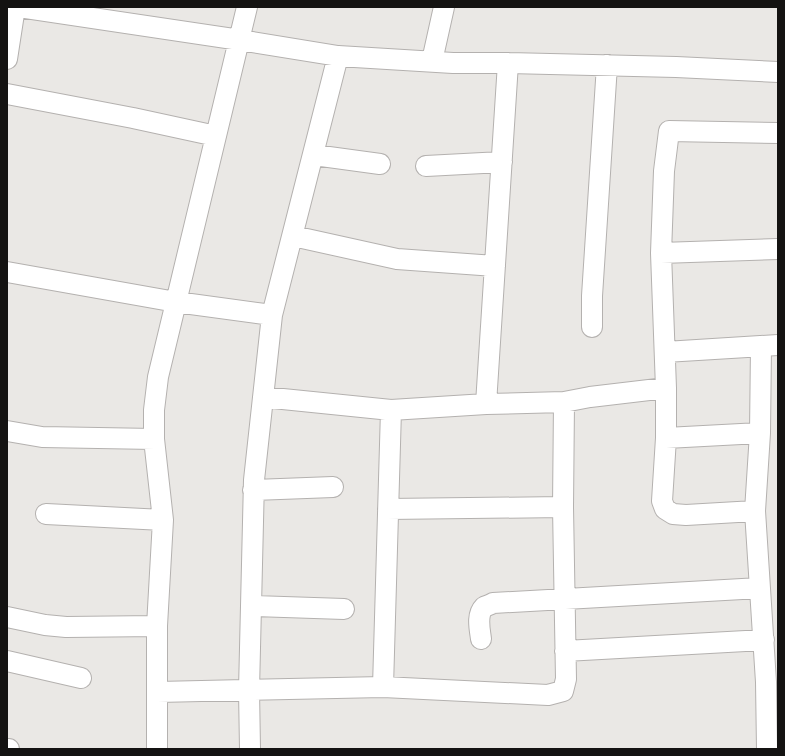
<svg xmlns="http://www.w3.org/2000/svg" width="785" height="756" viewBox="0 0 785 756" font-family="'Titillium Web',sans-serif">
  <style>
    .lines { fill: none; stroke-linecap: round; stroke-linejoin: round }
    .minor-casing { stroke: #b4b1af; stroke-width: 22 }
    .minor { stroke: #fff; stroke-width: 20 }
  </style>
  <rect width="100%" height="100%" fill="#eae8e5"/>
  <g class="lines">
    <g class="minor-casing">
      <path id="minor" d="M19,7L240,40L338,56L453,63H508L676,67L778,72
        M7,59L15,7
        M432,61L444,7
        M508,63L486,404L564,402L590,397L666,388L661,253L664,171L669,131L778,133
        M7,94L133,118L216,136
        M314,155L380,164
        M426,166L502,162
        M293,236L397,259L495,266
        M661,253L778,249
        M7,272L176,302L272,315
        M592,327V296L607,65
        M761,346L760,433L755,511L766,682L767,749
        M665,352L778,345
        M666,388V438L760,433
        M263,397L391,410
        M7,431L42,437L154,439
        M666,438L662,501L665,509L673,514L686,515L755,511
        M253,490L333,487
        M388,509L563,507
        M46,514L163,520
        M251,606L344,609
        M7,617L45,625L66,627L157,626
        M481,639C480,630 476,615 484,607C486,606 490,605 493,603L760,588
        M565,651L764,640
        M7,661L81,678
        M383,687L391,410L486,404
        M158,692L383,687L548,695L563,691L566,679L563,507L564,402
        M7,749H9
        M157,749V626L163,520L154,439V410L158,377L247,7
        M250,749L249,690L254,480L272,315L338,56"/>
    </g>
    <use href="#minor" class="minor"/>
  </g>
  <rect width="785" height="756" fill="none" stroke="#141312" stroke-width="16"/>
</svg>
